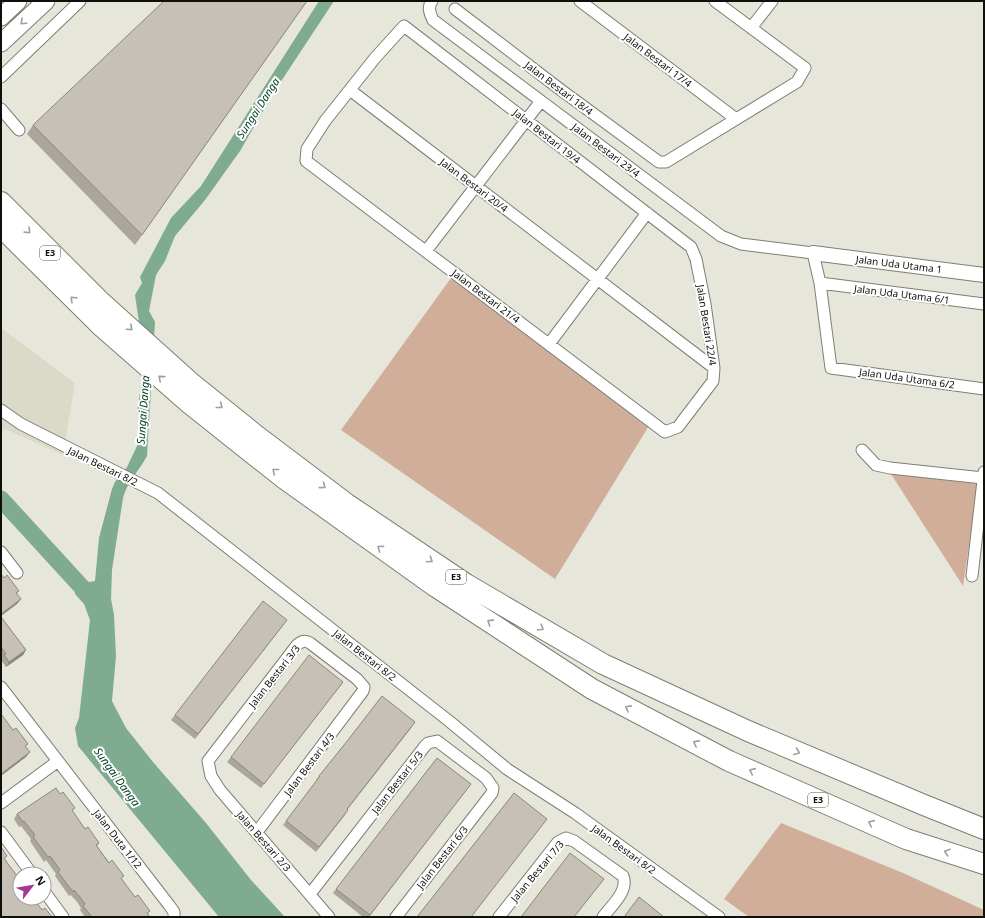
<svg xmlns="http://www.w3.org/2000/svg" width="985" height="918" viewBox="0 0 985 918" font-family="'Noto Sans',sans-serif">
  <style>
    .built { fill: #dbdac8 }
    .green { fill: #d1ae99 }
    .water { fill: #7fac90 }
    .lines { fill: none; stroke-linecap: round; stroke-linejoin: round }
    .river { stroke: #7fac90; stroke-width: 17 }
    .minor-casing { stroke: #7e7e74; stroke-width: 13 }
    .tertiary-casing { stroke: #7e7e74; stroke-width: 16 }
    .primary-casing { stroke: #7e7e74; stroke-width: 19 }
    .motorway-casing { stroke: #7e7e74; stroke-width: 22 }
    .minor { stroke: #fff; stroke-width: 11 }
    .tertiary { stroke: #fff; stroke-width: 14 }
    .primary { stroke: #fff; stroke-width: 17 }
    .motorway { stroke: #fff; stroke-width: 20 }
    .wall { fill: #aaa59d }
    .shaded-wall { fill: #8b8680 }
    .building { fill: #c6c0b7; stroke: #8b8680 }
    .oneway { stroke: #9f9f9d }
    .labels { text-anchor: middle; stroke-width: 4; stroke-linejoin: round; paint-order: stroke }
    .shield { fill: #fff; stroke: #575754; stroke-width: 1 }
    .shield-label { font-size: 9px; font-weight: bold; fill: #0f0f0b }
    .street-label { font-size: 10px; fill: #0f0f0b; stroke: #fff }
    .water-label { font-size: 11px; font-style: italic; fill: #064126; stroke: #fff }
  </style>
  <rect width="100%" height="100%" fill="#e6e6db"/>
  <path class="built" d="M1,328L75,383L63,455L5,429L1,433Z"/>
  <path class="green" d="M451,278L650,424L555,579L341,430Z
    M891,474L978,484L963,586Z
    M781,823L903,873L984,910V917H749L724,899Z"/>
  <path class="water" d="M319,1H334L274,92L240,151L205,200L175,236L165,261L156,275L149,311L155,322L147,456C139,471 127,482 123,498L112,570L111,599L114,615L116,656L112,701L126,728L153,762L206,823L251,880L285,917H219L78,746L75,728L79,718L90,620L84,604L75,594V586L72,582L74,578L78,576L89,582L95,581L99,538L112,489L115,482L127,467L137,446L141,414L137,413L141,386L143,379L139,322L135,295L142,283L140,277L171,218L201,186Z"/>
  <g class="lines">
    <path class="river" d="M1,499L89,595"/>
    <g class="minor-casing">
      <path id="minor" d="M432,1C427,7 430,14 433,20L721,236L741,244L813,253L820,283L831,368L984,389
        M580,1L736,119
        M455,9L561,90L659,162H666L797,82L805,68L715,1
        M404,26L691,247L696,259L705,304L714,368L713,381L678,427L665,432L306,161L307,149L325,121L375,58Z
        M751,28L772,1
        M1,77L80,1
        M350,90L714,368
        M1,109L19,130
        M426,251L541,101
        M820,283L984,304
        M549,344L647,213
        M1,410L21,424L158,493L449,721L507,769L575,813L719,917
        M862,450L876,465L890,468L983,478
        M1,552L17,573
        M972,576L984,472
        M1,687L169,905L174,912V917
        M1,803L58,761
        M1,832L32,874
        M257,832L363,691L364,687L357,679L310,643C304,640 302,641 297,645L208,761L211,776L220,790L329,917
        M44,891L63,917
        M310,894L425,746L428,743L437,741L486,778L493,788L492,793L396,917
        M499,917L558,842L566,838L574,841L623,876C629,891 611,906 603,917"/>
    </g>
    <g class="tertiary-casing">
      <path id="tertiary" d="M813,253L984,275"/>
    </g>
    <g class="primary-casing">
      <path id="primary" d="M1,17L18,1
        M1,43L46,1"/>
    </g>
    <g class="motorway-casing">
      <path id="motorway" d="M1,202L101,302L190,382L257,436L347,504L466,584L603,664L748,731L924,805L984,829
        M1,227L101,326L190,404L282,477L436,587L592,689L729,761L906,839L984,864"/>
    </g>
    <use href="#minor" class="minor"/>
    <use href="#tertiary" class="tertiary"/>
    <use href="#primary" class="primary"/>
    <use href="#motorway" class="motorway"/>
  </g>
  <path class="wall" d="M307,1L135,245L27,134L33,125Z
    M1,617L26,650L23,655L6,667L1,660L2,658L1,656Z
    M287,620L195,739L171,720L175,715Z
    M343,682L261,788L227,762L231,757Z
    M412,727L347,810L345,815L316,852L283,825L317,781L316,780L319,776Z
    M471,784L369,917H363L333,893L336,889Z
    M72,811L85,829L99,843L97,846L150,917H85L80,910L81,908L77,902L71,895L69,896L55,876L56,874L46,860L44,862L30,841L31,839L21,826L19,827L14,819L17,814Z"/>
  <path class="shaded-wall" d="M21,599L17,604L1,616V614Z
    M26,650L23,655L6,667L9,662Z
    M30,752L26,757L1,776V774Z"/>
  <path class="building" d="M164,1H307L142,235L33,125Z
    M1,574L4,578L7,575L19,591L16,593L21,599L1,614Z
    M263,601L287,620L198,734L175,715Z
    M1,617L26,650L9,662L4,655L6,654L1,647Z
    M309,655L343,682L264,784L231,757Z
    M382,696L415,722L347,809L348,810L319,847L286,821L320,776H319L348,740Z
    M1,714L13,730L16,728L28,744L25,746L30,752L1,774Z
    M437,758L471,784L370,915L336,889Z
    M56,788L60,794L63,792L75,808L72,810L76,816L85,829L88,827L99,843L96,845L103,855L109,863L112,860L124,876L121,878L126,885L135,897L138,895L150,911L147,913L150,917H92L83,906L85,904L80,897L74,890L73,892L58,872L60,870L50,856L48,857L33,837L35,835L24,821L23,822L17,814Z
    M514,793L547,819L471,917H417Z
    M1,847L7,856L4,858L8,864L18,877L20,875V898H33L42,910L45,908L52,917H1Z
    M570,853L604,879L574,917H521Z
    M639,897L664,917H624Z"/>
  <defs><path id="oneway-chevron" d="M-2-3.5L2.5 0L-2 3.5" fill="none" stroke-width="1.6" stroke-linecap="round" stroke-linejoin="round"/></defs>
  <g class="oneway">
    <use href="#oneway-chevron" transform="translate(23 22) rotate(137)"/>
    <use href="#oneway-chevron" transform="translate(28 231) rotate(44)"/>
    <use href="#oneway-chevron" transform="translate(73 299) rotate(-136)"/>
    <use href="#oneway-chevron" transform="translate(130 328) rotate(42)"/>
    <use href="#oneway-chevron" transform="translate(161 378) rotate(-139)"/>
    <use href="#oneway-chevron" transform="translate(220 406) rotate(39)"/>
    <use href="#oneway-chevron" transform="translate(275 471) rotate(-141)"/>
    <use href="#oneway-chevron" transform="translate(323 486) rotate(37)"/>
    <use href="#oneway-chevron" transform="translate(380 548) rotate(-144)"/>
    <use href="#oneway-chevron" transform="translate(430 560) rotate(34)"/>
    <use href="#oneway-chevron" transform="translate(490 622) rotate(-147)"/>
    <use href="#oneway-chevron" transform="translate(541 628) rotate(30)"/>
    <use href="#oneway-chevron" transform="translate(628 708) rotate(-152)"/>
    <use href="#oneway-chevron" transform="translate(696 743) rotate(-152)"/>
    <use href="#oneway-chevron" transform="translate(797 752) rotate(23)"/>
    <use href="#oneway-chevron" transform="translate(752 771) rotate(-156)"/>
    <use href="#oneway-chevron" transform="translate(871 823) rotate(-156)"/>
    <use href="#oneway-chevron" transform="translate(947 852) rotate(-162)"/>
  </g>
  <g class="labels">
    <g class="shield">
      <rect x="40" y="246" width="20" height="14" rx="3"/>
      <rect x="446" y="570" width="20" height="14" rx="3"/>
      <rect x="808" y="793" width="20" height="14" rx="3"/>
    </g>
    <g class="shield-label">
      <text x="50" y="256">E3</text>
      <text x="456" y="580">E3</text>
      <text x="818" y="803">E3</text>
    </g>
    <g class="street-label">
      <text transform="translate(658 60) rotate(37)" y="4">Jalan Bestari 17/4</text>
      <text transform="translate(559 88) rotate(37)" y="4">Jalan Bestari 18/4</text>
      <text transform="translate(547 136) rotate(38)" y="4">Jalan Bestari 19/4</text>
      <text transform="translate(606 150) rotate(37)" y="4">Jalan Bestari 23/4</text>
      <text transform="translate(474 185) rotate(37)" y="4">Jalan Bestari 20/4</text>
      <text transform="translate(899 264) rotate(7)" y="4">Jalan Uda Utama 1</text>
      <text transform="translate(902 294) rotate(7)" y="4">Jalan Uda Utama 6/1</text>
      <text transform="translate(486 296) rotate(37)" y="4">Jalan Bestari 21/4</text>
      <text transform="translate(707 325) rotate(81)" y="4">Jalan Bestari 22/4</text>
      <text transform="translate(907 378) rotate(8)" y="4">Jalan Uda Utama 6/2</text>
      <text transform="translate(103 466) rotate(26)" y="4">Jalan Bestari 8/2</text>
      <text transform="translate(365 655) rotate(38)" y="4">Jalan Bestari 8/2</text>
      <text transform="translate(274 676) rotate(-52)" y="4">Jalan Bestari 3/3</text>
      <text transform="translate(309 764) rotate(-53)" y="4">Jalan Bestari 4/3</text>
      <text transform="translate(397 782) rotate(-52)" y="4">Jalan Bestari 5/3</text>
      <text transform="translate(118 839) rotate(52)" y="4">Jalan Duta 1/12</text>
      <text transform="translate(264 841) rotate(49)" y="4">Jalan Bestari 2/3</text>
      <text transform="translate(624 849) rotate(36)" y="4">Jalan Bestari 8/2</text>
      <text transform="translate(442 857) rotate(-52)" y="4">Jalan Bestari 6/3</text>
      <text transform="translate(537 871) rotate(-50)" y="4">Jalan Bestari 7/3</text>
    </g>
    <g class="water-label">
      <text transform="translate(258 108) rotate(-57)" y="4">Sungai Danga</text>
      <text transform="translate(143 410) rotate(-86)" y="4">Sungai Danga</text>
      <text transform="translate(117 777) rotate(54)" y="4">Sungai Danga</text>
    </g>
  </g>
  <rect width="985" height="918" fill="none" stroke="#0f0f0b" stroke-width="4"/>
  <g transform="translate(32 886) rotate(59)"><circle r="19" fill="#ffffff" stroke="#9f9f9d"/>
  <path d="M0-3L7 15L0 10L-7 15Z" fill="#a83793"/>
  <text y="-6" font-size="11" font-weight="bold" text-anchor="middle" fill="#0f0f0b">N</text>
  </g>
</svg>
